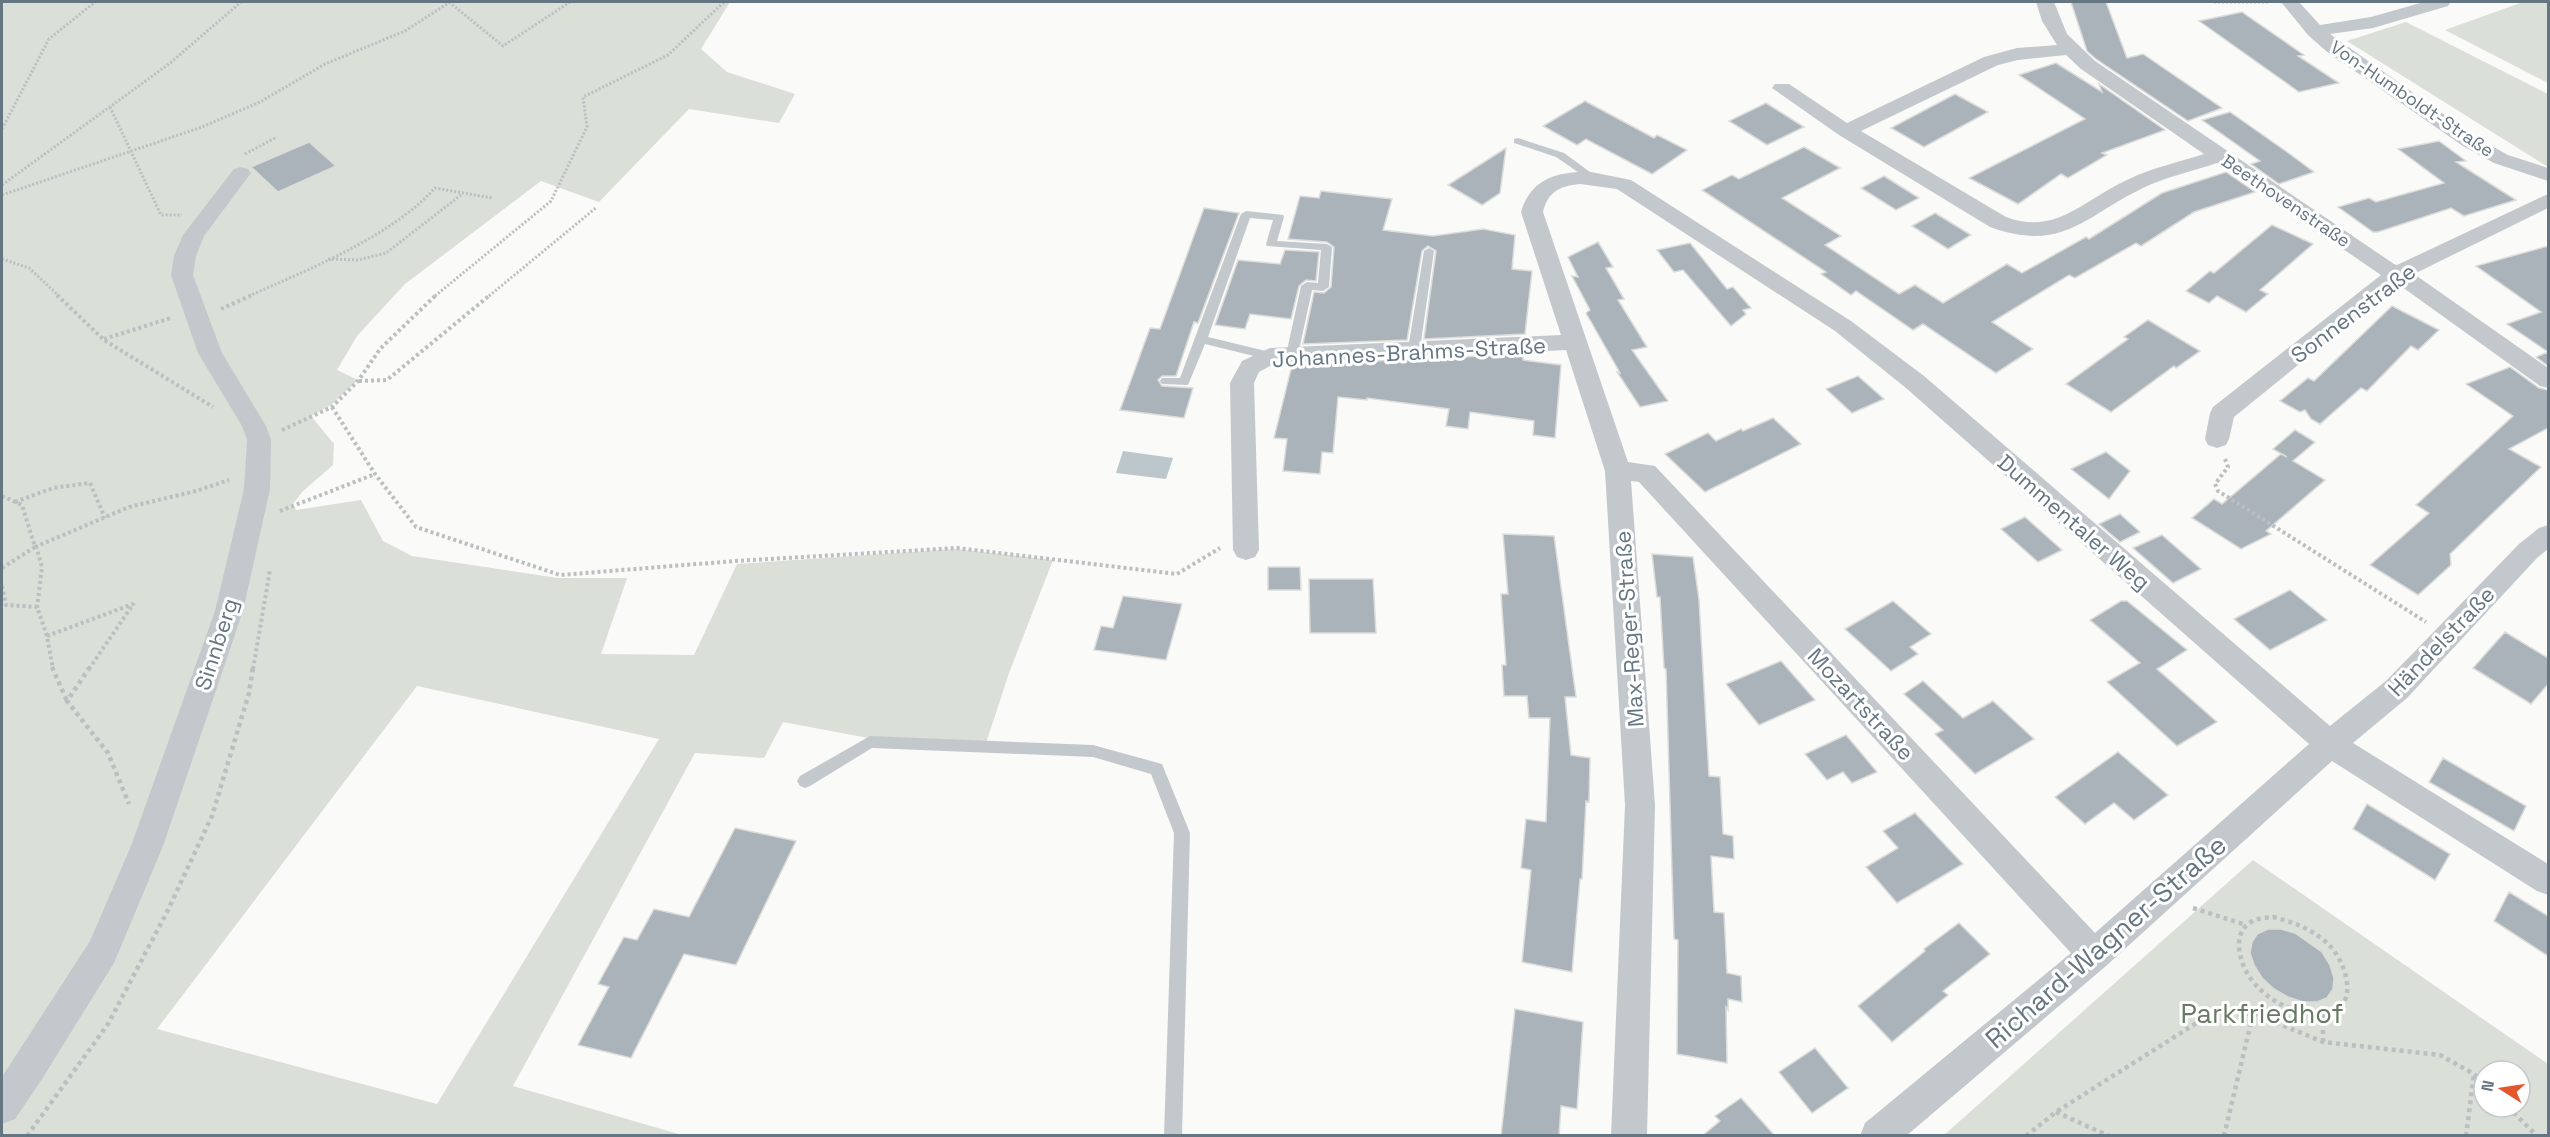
<svg xmlns="http://www.w3.org/2000/svg" width="2550" height="1137" viewBox="0 0 2550 1137" font-family="'Space Grotesk',sans-serif">
  <style>
    .green { fill: #dadfd7; fill-rule: evenodd }
    .water { fill: #bbc7cb }
    .building { fill: #aab3b9; stroke: #dcdcda; stroke-width: 1.5 }
    .lines { fill: none; stroke-linecap: round; stroke-linejoin: round }
    .path-far2 { stroke: #bbbfc2; stroke-width: 3; stroke-dasharray: 2 2; stroke-linecap: butt }
    .path-far1 { stroke: #bbbfc2; stroke-width: 4; stroke-dasharray: 3 3; stroke-linecap: butt }
    .path { stroke: #bbbfc2; stroke-width: 4.5; stroke-dasharray: 4 4; stroke-linecap: butt }
    .service { fill: #c3c8cc; fill-rule: evenodd }
    .minor { fill: #c3c8cc; fill-rule: evenodd }
    .labels { text-anchor: middle; stroke-width: 6; stroke-linejoin: round; paint-order: stroke }
    .far-street-label { font-size: 18px; fill: #657683; stroke: #fff }
    .street-label { font-size: 22px; fill: #657683; stroke: #fff }
    .near-street-label { font-size: 27px; fill: #657683; stroke: #fff }
    .near-park-label { font-size: 27px; fill: #687a64; stroke: #fff }
  </style>
  <rect width="100%" height="100%" fill="#fafaf8"/>
  <path class="green" d="M2,2H730L701,49L727,72L795,94L779,123L689,109L599,202L541,181L405,284L357,336L337,370L358,380L331,405L311,416L334,444L333,465L302,492L293,504L296,510L361,500L383,541L412,556L558,578H627L601,654L694,655L737,564L956,549L1053,560L1009,673L986,743L868,738L783,722L764,758L695,753L513,1086L682,1135H2V1110L32,1068L27,1067L2,1102ZM417,686L659,739L437,1104L157,1029Z
    M2523,2H2548V83L2445,30Z
    M2406,22L2548,94V167L2347,41Z
    M2253,860L2548,1064V1135L1943,1136ZM2484,1071H2520V1107H2484Z"/>
  <path class="water" d="M1123,451L1173,458L1166,479L1116,473Z"/>
  <path class="building" d="M2071,2H2106L2127,58L2143,54L2222,108L2188,121L2096,59L2087,51Z
    M2242,12L2304,55L2298,56L2339,83L2299,92L2199,21Z
    M2056,63L2102,92L2099,84L2165,130L2102,153L2107,155L2068,178L2061,174L2018,204L1969,178L2085,119L2019,75Z
    M1955,94L1988,112L1924,147L1891,128Z
    M1585,101L1654,138L1657,135L1687,150L1652,174L1586,139L1577,145L1543,126Z
    M1766,103L1804,127L1767,145L1729,121Z
    M2230,112L2287,152L2314,172L2279,184L2251,164L2260,161L2202,120Z
    M2439,141L2466,161L2456,162L2516,200L2464,216L2451,208L2378,232H2373L2338,207L2369,198L2376,202L2444,183L2398,149Z
    M309,142L336,166L278,192L251,167Z
    M1804,147L1840,168L1782,198L1841,236L1825,245L1899,294L1915,285L1943,303L2007,264L2022,273L2086,237L2089,239L2162,193L2226,172L2255,192L2194,212L2141,246L2136,243L2075,278L2069,275L1992,322L2033,349L1996,373L1923,324L1913,330L1856,291L1851,295L1821,274L1826,272L1702,190L1732,175L1739,179Z
    M1506,148L1500,193L1482,205L1448,185Z
    M1884,176L1919,198L1896,210L1861,188Z
    M1321,191L1392,199L1383,230L1433,236L1483,229L1515,235L1512,269L1532,271L1525,334L1424,339L1436,251L1428,246L1422,251L1407,340L1303,344L1314,292L1324,293L1331,287L1334,247L1327,242L1288,239L1300,196L1319,198Z
    M1204,208L1239,213L1198,323L1194,322L1176,376H1162L1158,380L1162,386L1193,388L1184,418L1120,410L1150,328L1160,329Z
    M1935,213L1971,235L1948,249L1912,226Z
    M2272,225L2313,244L2260,290L2268,294L2246,312L2217,296L2209,303L2186,291L2210,271L2214,273Z
    M1598,242L1613,267L1606,268L1624,299L1618,300L1647,347L1632,350L1668,401L1640,407L1617,372L1620,373L1586,313L1590,310L1572,276L1578,277L1568,257Z
    M1690,243L1727,289L1733,287L1751,308L1743,310L1746,314L1731,326L1683,270L1674,272L1657,250Z
    M2548,246V366L2536,357L2548,352L2507,324L2541,312L2476,266Z
    M1285,250L1319,252L1316,281L1306,280L1299,286L1291,319L1250,314L1245,329L1215,325L1238,260L1280,264Z
    M2392,306L2439,330L2418,350L2411,346L2367,391L2361,388L2320,424L2311,419L2305,410L2300,412L2280,401L2308,378L2314,381Z
    M2148,320L2200,351L2176,368L2174,366L2111,412L2066,384L2128,339L2124,337Z
    M1523,354V360L1561,365L1555,438L1533,435L1534,421L1470,412L1468,429L1446,426L1449,409L1367,398V400L1338,397L1333,453L1322,452L1320,474L1283,471L1287,439L1274,438L1292,365Z
    M2510,367L2539,388L2548,390V428L2509,449L2541,467L2450,554L2451,565L2418,595L2370,565L2429,513L2416,505L2513,416L2466,384Z
    M1858,376L1884,399L1852,413L1826,389Z
    M1773,418L1801,444L1705,492L1665,454L1708,433L1716,441L1741,429L1743,431Z
    M2295,430L2315,442L2293,461L2325,480L2266,531L2271,534L2241,549L2192,518L2214,499L2222,504L2281,454L2287,457L2273,449Z
    M2106,452L2130,471L2109,499L2071,469Z
    M2120,514L2140,532L2120,542L2099,524Z
    M2025,517L2062,550L2038,562L2001,529Z
    M1503,534L1554,536L1576,697H1565L1571,755L1590,758L1589,802L1586,801L1582,879H1580L1572,972L1522,962L1531,870L1521,868L1526,819L1546,822L1550,718H1529L1527,696H1504L1502,665H1506L1501,594H1508Z
    M2162,535L2201,569L2173,583L2133,548Z
    M1652,554L1693,557L1699,600L1709,776L1720,777L1723,834L1733,836L1734,859L1711,856L1714,912L1724,913L1727,973L1741,976L1742,1002L1728,999V1010L1726,1007L1727,1063L1677,1054L1678,940L1674,939L1666,669L1664,668L1660,597H1657Z
    M1268,567H1300L1301,590H1268Z
    M1309,579H1373L1376,633H1310Z
    M2290,590L2327,620L2270,650L2234,619Z
    M1123,596L1182,604L1166,660L1094,650L1101,626L1113,628Z
    M1893,601L1931,634L1910,647L1918,654L1891,671L1845,629Z
    M2121,601H2127L2187,650L2157,669L2217,722L2177,746L2107,682L2140,663L2090,620Z
    M2505,632L2548,658V684L2531,704L2473,668Z
    M1781,661L1815,700L1759,725L1726,684Z
    M1923,681L1963,718L1993,701L2034,739L1975,774L1935,734L1943,730L1904,694Z
    M1846,735L1877,772L1852,783L1843,772L1827,780L1805,754Z
    M2118,752L2168,795L2134,820L2114,803L2085,824L2055,797Z
    M2443,758L2526,806L2514,831L2429,782Z
    M2367,804L2450,854L2435,880L2353,829Z
    M1915,813L1963,864L1897,903L1866,867L1898,848L1883,831Z
    M735,828L796,841L736,965L684,954L631,1058L578,1045L609,987L598,984L624,937L637,940L654,909L689,917Z
    M2509,892L2548,916V956L2494,921Z
    M1959,923L1990,954L1943,991L1948,995L1892,1042L1858,1006L1925,951L1924,949Z
    M2268,929H2281L2295,933L2322,952L2330,965L2334,978L2333,989L2327,998L2317,1002H2303L2288,997L2274,989L2262,978L2254,965L2250,953L2252,942L2257,934Z
    M1515,1009L1583,1022L1577,1109L1561,1106L1559,1136H1501Z
    M1815,1048L1848,1088L1812,1113L1779,1072Z
    M1741,1098L1775,1136H1702L1720,1121L1715,1116Z"/>
  <g class="lines">
    <path class="path-far2" d="M449,2L503,46L570,2
      M2214,2H2269
      M110,107L161,215H182
      M2,129L49,39L95,2
      M245,154L277,137
      M2,185L169,64L241,2
      M2,195L202,127L260,102L325,64L405,31L450,2
      M2,259L29,268L59,296
      M328,259L358,260L386,253L461,195
      M249,296C309,269 391,237 435,188L492,198
      M435,296L551,201L587,127L583,97L668,55L724,2
      M489,296L597,207"/>
    <path class="path-far1" d="M57,295L104,340L213,407
      M221,309L252,295
      M104,339L171,318
      M359,381L387,380L490,295
      M332,407L375,474L416,527L560,575L735,561L957,548L1177,574L1220,548
      M282,430L332,407L358,381L380,349L436,295
      M2225,459L2228,467L2215,484L2218,491L2426,622
      M2,496L22,505L35,547L2,568
      M15,502L53,488L90,483L105,518
      M280,511L375,474
      M36,546L42,567L37,608
      M35,547L129,507L196,491L229,480
      M2,586L6,605L37,607L47,636L53,669
      M47,636L133,604
      M89,669L134,603
      M253,669L270,570"/>
    <path class="path" d="M52,667L67,701
      M90,667L67,701L108,753L129,804
      M2193,908L2246,925
      M2273,917C2293,922 2315,930 2330,946C2349,966 2361,1015 2318,1014C2281,1013 2240,984 2239,945C2239,936 2242,927 2251,922C2257,918 2266,918 2273,917Z
      M2323,1014V1042
      M2508,1107L2537,1136
      M2056,1112L2109,1136
      M27,1136L108,1024L167,912L212,816L249,693L253,667
      M2026,1136L2056,1112L2206,1017L2253,1013L2323,1042L2440,1055L2474,1074L2484,1084
      M2224,1136L2253,1014
      M2466,1136L2474,1074"/>
    <path class="service" d="M1518,138L1564,153L1597,177L1596,179H1588L1556,157L1514,143V139Z
      M1246,211L1283,215L1284,217L1277,241L1327,244L1332,247L1329,287L1323,291L1312,290L1298,355L1292,359L1286,355L1301,286L1307,282L1318,283L1321,250L1267,246L1266,244L1273,220L1250,218L1208,337L1274,353L1276,356L1270,360L1205,344L1188,385L1162,384L1160,381L1162,378H1180L1241,214Z
      M1429,248L1434,251L1420,349L1414,353L1408,349L1424,251Z
      M870,736L1093,745L1162,764L1190,833L1182,1136H1164L1174,833L1151,774L1093,757L872,748L810,786L805,788L800,786L797,781L800,776Z"/>
    <path class="minor" d="M2036,2H2054L2067,34L2095,61L2394,264L2397,265L2548,194V208L2414,274L2548,368V388L2540,386L2398,284L2234,417L2229,439L2226,445L2217,448L2208,445L2205,439L2210,413L2213,407L2381,275L2217,163C2193,171 2166,177 2143,188C2083,217 2063,253 1990,227L1839,135L1772,88L1775,84H1789L1847,123L1984,57L2017,48L2057,45L2042,21ZM2066,55L2081,69L2204,154C2179,162 2152,168 2129,179C2084,199 2057,236 2006,217L1861,131L1998,65L2018,60Z
      M2281,2H2299L2320,25L2371,17L2424,2H2451L2448,6L2373,28L2330,34L2477,138L2508,155L2548,168V181L2494,163L2463,146L2326,51L2308,35Z
      M241,167L248,169L251,173L204,236L196,256L193,275L222,353L266,426L271,440L270,489L243,611L163,846L114,963L42,1079L15,1119L2,1124V1077L90,941L131,846L215,611L244,489L247,440L242,426L198,353L171,275L174,256L183,235L234,169Z
      M1591,172L1631,180L1851,321L1924,376L2330,726L2387,680L2519,544L2539,528L2548,525V549L2537,558L2407,698L2353,743L2548,864V895L2537,891L2332,761L2106,966L1906,1136H1860L1865,1123L2071,953L1639,482L1631,481L1655,805L1647,1136H1611L1625,805L1605,471L1566,350L1274,364L1259,372L1254,383L1259,550L1255,557L1246,560L1237,557L1233,550L1230,383L1242,361L1270,348L1561,335L1521,212C1531,178 1558,171 1591,172ZM1580,184L1617,189L1835,331L1906,388L2309,744L2095,933L1655,466L1628,462L1543,212C1548,192 1559,186 1580,184Z"/>
  </g>
  <g class="labels">
    <g class="far-street-label">
      <text transform="translate(2412 99) rotate(34)" y="6">Von-Humboldt-Straße</text>
      <text transform="translate(2286 201) rotate(34)" y="6">Beethovenstraße</text>
    </g>
    <g class="street-label">
      <text transform="translate(2353 313) rotate(-37)" y="8">Sonnenstraße</text>
      <text transform="translate(1409 352) rotate(-3)" y="8">Johannes-Brahms-Straße</text>
      <text transform="translate(2074 522) rotate(41)" y="8">Dummentaler Weg</text>
      <text transform="translate(1629 629) rotate(-94)" y="8">Max-Reger-Straße</text>
      <text transform="translate(2441 641) rotate(-46)" y="8">Händelstraße</text>
      <text transform="translate(216 644) rotate(-72)" y="8">Sinnberg</text>
      <text transform="translate(1861 704) rotate(47)" y="8">Mozartstraße</text>
    </g>
    <g class="near-street-label">
      <text transform="translate(2106 942) rotate(-41)" y="9">Richard-Wagner-Straße</text>
    </g>
    <g class="near-park-label">
      <text x="2262" y="1023">Parkfriedhof</text>
    </g>
  </g>
  <rect width="2550" height="1137" fill="none" stroke="#657683" stroke-width="6"/>
  <g transform="translate(2502 1089) rotate(282)"><circle r="28" fill="#ffffff" stroke="#c1c8cd" stroke-width="1.5"/>
  <path d="M0-4.5L10 22L0 15L-10 22Z" fill="#e4572e"/>
  <text y="-9" font-size="16" font-weight="bold" text-anchor="middle" fill="#657683">N</text>
  </g>
</svg>
